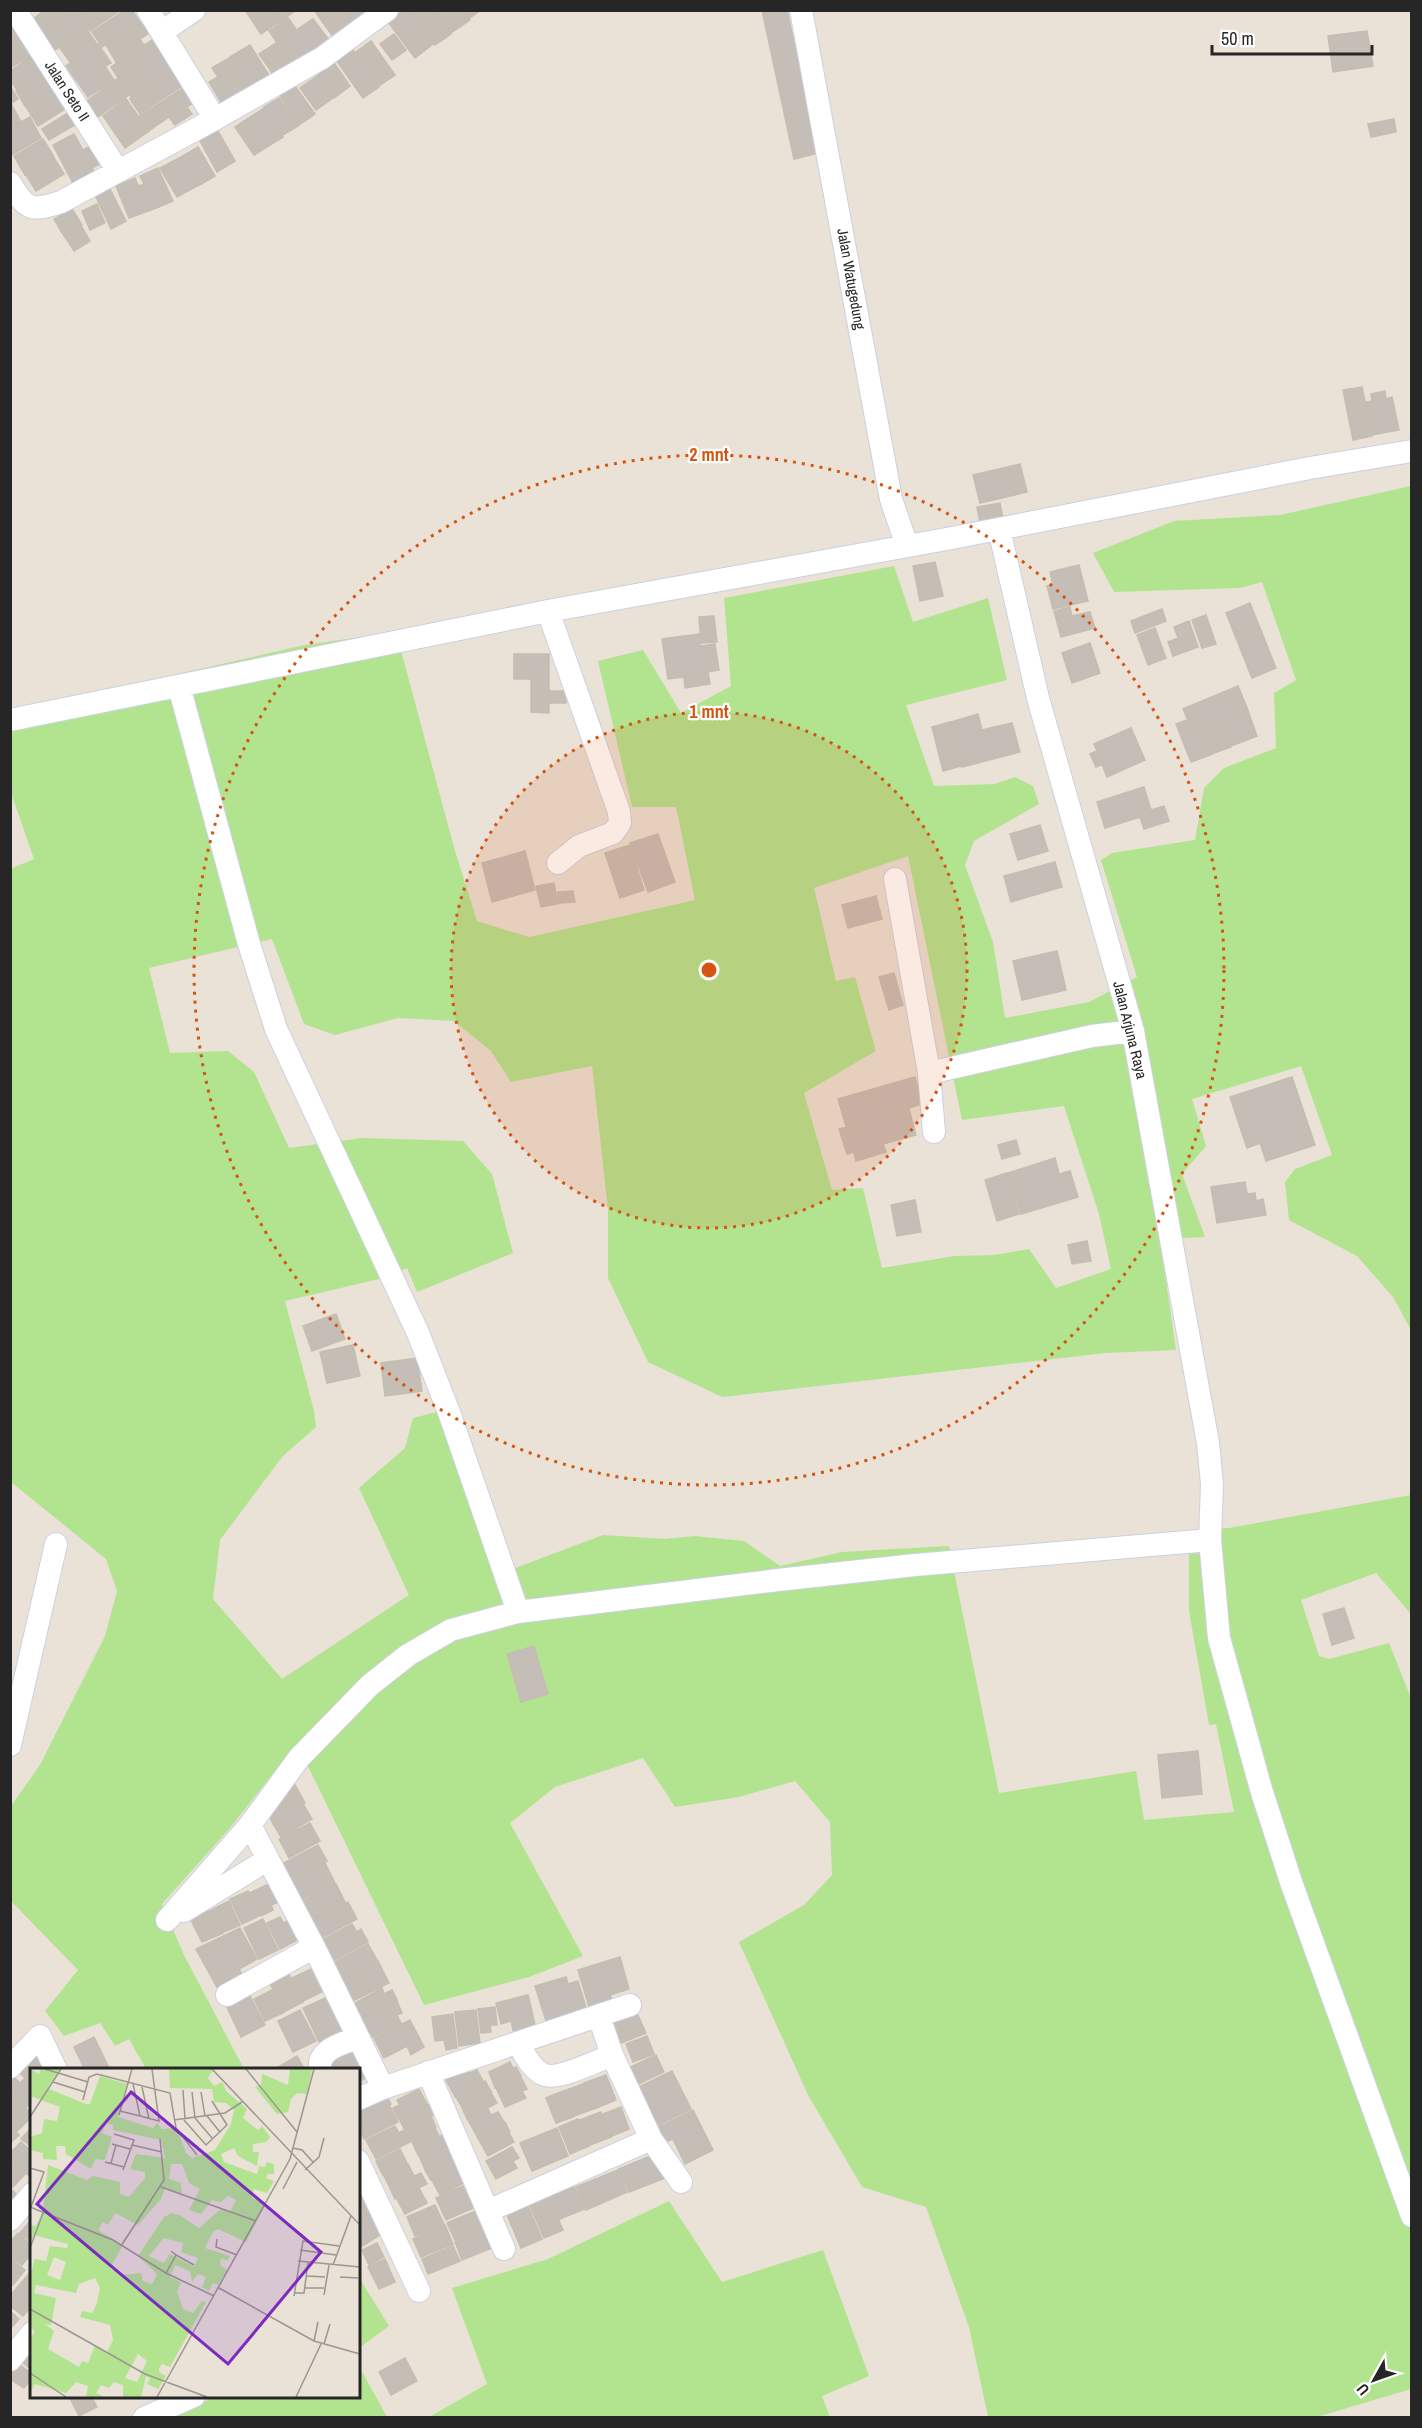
<svg xmlns="http://www.w3.org/2000/svg" width="1422" height="2428" viewBox="0 0 1422 2428" font-family="'Archivo Narrow',sans-serif">
  <style>
    .green { fill: #b2e490; fill-rule: evenodd }
    .building { fill: #c5beb7; stroke: #c5bdb1; stroke-width: 1.5 }
    .lines { fill: none; stroke-linecap: round; stroke-linejoin: round }
    .minor-casing { stroke: #ccd1e1; stroke-width: 24 }
    .minor { stroke: #fff; stroke-width: 22 }
    .ring { fill: none; stroke: #d5540f; stroke-width: 3; stroke-dasharray: 3 6 }
    .labels { text-anchor: middle; stroke-width: 4.5; stroke-linejoin: round; paint-order: stroke }
    .street-label { font-size: 15px; fill: #262626; stroke: #fff }
    .inset-road { fill: none; stroke: #9c9690; stroke-width: 1.5 }
    .view { fill: #7b2cbf; fill-opacity: 0.15; stroke: #7b2cbf; stroke-width: 3 }
    .inset-edge { fill: none; stroke: #262626; stroke-width: 3 }
    .centre { fill: #d5540f; stroke: #fff; stroke-width: 3 }
    .ring-label { font-size: 18px; text-anchor: middle; font-weight: bold; fill: #d5540f; stroke: #fff; stroke-width: 4.5; stroke-linejoin: round; paint-order: stroke }
  </style>
  <rect width="100%" height="100%" fill="#eae1d7"/>
  <path class="green" d="M1411,486V1330L1393,1297L1357,1256L1289,1220L1285,1182L1295,1169L1332,1155L1301,1066L1192,1099L1206,1146L1182,1174L1205,1237L1160,1239L1176,1350L1106,1353L722,1397L648,1362L608,1278V1210L592,1066L511,1082L491,1051L454,1021L398,1018L335,1035L304,1024L272,939L149,968L170,1053L228,1051L254,1072L289,1148L362,1138L463,1141L492,1174L513,1253L417,1292L407,1268L379,1279L285,1301L314,1411L316,1427L282,1457L220,1540L213,1599L282,1679L409,1595L359,1488L405,1448L413,1418L437,1412L497,1575L603,1535L664,1539L695,1536L744,1541L780,1566L842,1552L949,1546L999,1793L1136,1771L1144,1820L1234,1812L1216,1724L1209,1725L1189,1611V1530L1229,1528L1411,1495V1614L1376,1573L1301,1600L1319,1656L1329,1659L1389,1643L1411,1698V2389L1317,2417H988L969,2327L926,2207L862,2187L808,2095L739,1942L804,1905L832,1875L830,1822L795,1781L739,1797L675,1807L643,1758L555,1787L510,1823L583,1956L529,1977L424,2005L305,1760L282,1762L230,1828L162,1904L184,1955L244,2069H146L129,2039L115,2046L100,2023L64,2036L45,2011L78,1970L11,1901V1806L40,1765L105,1636L117,1591L106,1559L11,1482L10,869L34,859L11,793L10,712L305,645L396,632L455,851L477,921L529,937L695,900L676,807H632L598,661L643,650L681,713L731,686L724,598L894,566L913,622L988,598L1007,680L906,705L934,786L995,784L1015,777L1033,786L1039,804L974,841L965,865L993,942L1005,1018L1089,1002L1137,977L1101,860L1112,853L1195,840L1204,788L1224,768L1276,748L1274,693L1296,680L1262,582L1240,588L1114,592L1093,553L1174,521L1280,515ZM908,856L962,1120L1064,1106L1099,1214L1111,1269L1056,1288L1029,1249L994,1255L955,1256L882,1268L863,1188L832,1190L804,1093L876,1051L855,977L836,981L814,888Z
    M669,2201L722,2282L823,2250L869,2376L822,2396L830,2417H429L487,2384L452,2288L548,2259Z
    M358,2276L389,2326L359,2348H358Z
    M359,2366L387,2417L167,2418L215,2397L358,2396Z"/>
  <path class="building" d="M45,10H74L75,11L43,33L33,19Z
    M77,10H91L81,17Z
    M93,10H121L90,31L82,18Z
    M125,10H132L140,22L102,47L92,32Z
    M245,10H271L279,22L261,34Z
    M272,10H296L280,22Z
    M314,10H343L353,24L334,38Z
    M343,10H371L353,24Z
    M404,10H409L433,44L415,58L388,22Z
    M410,10H435L451,34L435,45Z
    M436,10H463L470,20L451,33Z
    M465,10H481L470,18Z
    M762,10H787L818,153L794,159Z
    M76,12L87,28L55,50L44,34Z
    M288,18L313,53L293,66L269,31Z
    M313,19L329,40L313,51L298,29Z
    M142,22L149,33L140,39L143,44L116,62L106,45Z
    M10,23L31,56L10,68Z
    M87,30L97,44L70,62L60,48Z
    M1367,31L1373,66L1333,72L1328,36Z
    M394,34L406,50L392,60L380,44Z
    M152,40L161,54L120,81L111,67Z
    M371,41L395,75L379,86L356,52Z
    M276,43L291,66L275,77L259,54Z
    M98,44L111,63L105,66L114,80L88,97L66,66Z
    M250,45L272,80L252,92L230,57Z
    M350,46L379,87L363,98L334,57Z
    M38,53L49,70L17,90L10,80V71Z
    M162,55L171,70L131,97L121,82Z
    M229,58L251,93L225,109L209,82L218,77L212,68Z
    M334,63L350,86L334,98L317,76Z
    M49,71L59,85L25,106L16,91Z
    M171,71L182,86L140,114L130,99Z
    M317,76L333,98L316,110L300,88Z
    M117,79L129,95L95,119L84,103Z
    M10,86L18,99L10,104Z
    M295,86L315,114L299,125L280,96Z
    M58,87L70,106L38,126L26,107Z
    M183,88L193,103L187,107L192,114L175,125L169,117L150,130L140,116Z
    M279,98L298,126L283,135L264,107Z
    M126,99L149,131L125,148L103,116Z
    M12,105L21,122L10,128V106Z
    M264,108L283,137L254,155L235,127Z
    M71,111L78,123L49,140L42,129Z
    M30,117L41,138L10,156V128Z
    M1394,119L1396,132L1371,137L1368,124Z
    M218,131L235,161L217,172L200,141Z
    M74,134L83,150L95,144L104,162L92,168L95,174L74,185L53,145Z
    M43,139L54,157L25,175L14,156Z
    M198,147L215,176L198,186L181,157Z
    M181,157L197,186L177,197L160,168Z
    M54,158L64,174L36,191L26,175Z
    M158,168L173,201L149,211L138,186L144,184L140,176Z
    M135,178L148,211L129,218L116,186Z
    M110,189L126,221L111,229L96,197Z
    M97,204L105,223L90,230L82,211Z
    M72,209L82,225L64,236L54,219Z
    M82,227L90,241L74,251L65,237Z
    M1362,387L1372,436L1353,440L1343,390Z
    M1385,391L1386,399L1392,397L1399,430L1372,435L1366,402L1372,401L1371,394Z
    M1020,464L1027,492L980,503L973,475Z
    M1000,503L1003,519L980,523L977,507Z
    M935,562L943,596L920,601L913,566Z
    M1079,565L1088,601L1053,609L1047,586L1053,585L1050,572Z
    M1250,603L1276,668L1252,678L1226,613Z
    M1070,607L1072,616L1090,612L1095,628L1061,637L1054,611Z
    M1162,609L1166,621L1135,633L1131,621Z
    M1206,615L1216,644L1202,648L1192,620Z
    M714,616L717,642L701,643L699,617Z
    M1189,621L1198,647L1173,656L1168,642L1178,638L1174,627Z
    M1155,628L1166,658L1148,665L1137,635Z
    M699,634L700,646L715,644L719,670L708,672L710,684L685,688L684,677L668,679L662,639Z
    M1090,643L1100,673L1072,683L1062,653Z
    M514,654H549V691H566V703H549V713L531,712V679H514Z
    M1238,686L1248,710L1193,732L1183,709Z
    M1248,711L1257,736L1231,746L1221,721Z
    M978,714L982,730L1012,723L1020,752L962,767L951,722Z
    M1187,720L1192,734L1200,731L1210,755L1191,762L1176,724Z
    M1221,721L1231,747L1219,751L1210,726Z
    M950,722L961,766L943,771L932,727Z
    M1209,726L1219,751L1210,755L1200,730Z
    M1131,728L1145,760L1107,777L1102,764L1096,767L1090,754L1097,751L1094,744Z
    M1144,787L1151,810L1164,806L1169,821L1144,829L1140,817L1105,828L1097,802Z
    M1040,825L1048,851L1018,860L1010,834Z
    M658,834L675,882L648,892L630,843Z
    M630,845L644,890L620,898L605,853Z
    M525,851L535,890L492,902L482,863Z
    M1055,862L1062,887L1011,902L1004,876Z
    M554,883L558,904L541,907L536,886Z
    M573,891L575,902L559,903L558,892Z
    M876,896L882,919L848,928L842,905Z
    M1057,951L1066,990L1022,1000L1013,961Z
    M894,973L903,1005L889,1010L879,977Z
    M915,1077L923,1104L846,1126L838,1099Z
    M1292,1077L1315,1145L1266,1161L1260,1143L1247,1148L1230,1097Z
    M909,1109L916,1135L883,1144L886,1152L856,1161L854,1152L847,1154L839,1129Z
    M1016,1140L1020,1154L1002,1159L998,1145Z
    M1055,1158L1059,1174L1070,1171L1078,1197L1021,1214L1008,1173Z
    M1007,1173L1019,1214L997,1221L985,1180Z
    M1245,1182L1247,1194L1255,1193L1256,1201L1263,1199L1266,1215L1217,1223L1211,1187Z
    M915,1200L921,1232L897,1236L891,1205Z
    M1087,1241L1091,1261L1072,1264L1068,1245Z
    M336,1314L345,1339L312,1351L303,1326Z
    M353,1345L360,1376L327,1383L320,1352Z
    M417,1358L422,1391L385,1396L381,1363Z
    M1344,1608L1354,1638L1332,1645L1323,1614Z
    M534,1646L548,1694L521,1702L507,1654Z
    M1198,1751L1202,1794L1162,1798L1158,1755Z
    M294,1783L305,1803L272,1821L265,1809L288,1796L283,1789Z
    M303,1804L312,1819L281,1837L272,1822Z
    M310,1823L320,1841L289,1858L279,1839Z
    M318,1845L327,1861L286,1882L278,1866Z
    M325,1863L335,1883L297,1902L287,1883Z
    M273,1882L281,1901L271,1905L273,1910L261,1916L249,1893Z
    M336,1884L345,1902L308,1921L299,1903Z
    M248,1891L259,1916L242,1924L230,1899Z
    M229,1901L240,1925L224,1932L213,1909Z
    M348,1902L357,1919L318,1940L309,1922Z
    M204,1907L207,1912L212,1910L223,1933L202,1942L188,1914Z
    M280,1917L283,1923L292,1919L301,1938L280,1949L267,1923Z
    M263,1919L278,1950L259,1959L244,1928Z
    M352,1924L357,1932L361,1929L368,1942L331,1962L320,1941Z
    M240,1928L257,1959L239,1969L243,1976L218,1989L196,1949Z
    M368,1944L377,1960L341,1979L333,1963Z
    M620,1957L629,1989L610,1995L613,2003L590,2010L578,1970Z
    M378,1961L389,1983L353,2001L342,1980Z
    M286,1968L303,2002L284,2012L267,1977Z
    M313,1968L324,1991L303,2001L292,1978Z
    M566,1977L568,1984L578,1981L587,2011L547,2024L535,1986Z
    M382,1988L384,1994L392,1990L397,2000L363,2018L355,2003Z
    M272,1990L283,2013L265,2021L254,1999Z
    M249,1994L265,2025L241,2037L226,2005Z
    M332,1995L348,2029L319,2042L303,2008Z
    M528,1995L536,2029L514,2034L511,2021L501,2024L496,2003Z
    M397,2001L402,2013L397,2015L401,2023L372,2037L363,2019Z
    M495,2007L497,2025H490L491,2032L481,2033L478,2009Z
    M300,2010L316,2041L293,2052L278,2021Z
    M476,2010L480,2043L459,2046L455,2012Z
    M636,2011L646,2033L621,2043L612,2021Z
    M453,2014L457,2048L446,2050L444,2040L435,2041L432,2017Z
    M410,2020L424,2047L411,2055L407,2046L384,2058L374,2038Z
    M647,2036L654,2054L633,2062L626,2044Z
    M94,2037L109,2068L105,2070H85L74,2047Z
    M38,2046L46,2070H32V2085L16,2069Z
    M351,2046L366,2078L358,2082V2070H329L324,2060Z
    M656,2055L664,2072L634,2086L626,2069Z
    M297,2056L305,2070H273Z
    M510,2062L513,2068L516,2067L521,2076L495,2088L489,2072Z
    M467,2066L471,2073L477,2070L483,2081L455,2097L445,2078Z
    M672,2071L691,2109L652,2128L634,2089Z
    M606,2075L616,2100L594,2109L584,2083Z
    M13,2076L20,2083L24,2079L32,2087V2102L26,2107L10,2092V2078Z
    M521,2077L527,2089L522,2091L526,2098L505,2107L496,2088Z
    M485,2081L492,2093L463,2109L456,2097Z
    M583,2084L593,2109L574,2116L564,2091Z
    M383,2089L391,2104L358,2120V2101Z
    M419,2089L427,2104L398,2118L393,2108L400,2105L397,2100Z
    M563,2091L573,2117L556,2123L546,2098Z
    M10,2093L32,2114V2117L16,2132L19,2135L10,2143Z
    M492,2094L497,2103L467,2119L463,2110Z
    M436,2103L440,2112L405,2130L399,2119L428,2104L429,2106Z
    M390,2106L398,2122L364,2139L358,2127V2122Z
    M621,2107L629,2129L612,2136L603,2114Z
    M488,2109L491,2115L498,2112L504,2122L477,2136L468,2120Z
    M693,2110L713,2150L685,2164L673,2139L663,2143L656,2128Z
    M601,2112L611,2137L590,2145L580,2120Z
    M431,2116L436,2127L410,2140L405,2130Z
    M578,2119L589,2146L570,2154L559,2127Z
    M505,2122L510,2132L483,2147L477,2137Z
    M395,2126L399,2133L404,2130L410,2142L376,2159L366,2140Z
    M32,2127V2147L21,2139Z
    M435,2128L439,2136L415,2148L411,2140Z
    M557,2128L568,2156L532,2171L520,2143Z
    M509,2133L514,2142L488,2156L483,2147Z
    M442,2135L447,2144L420,2158L415,2149Z
    M21,2142L32,2152V2170L28,2175L10,2159V2153Z
    M447,2145L452,2156L425,2169L420,2158Z
    M512,2147L519,2158L513,2161L517,2168L496,2179L486,2161Z
    M400,2149L407,2163L383,2175L376,2161Z
    M655,2154L665,2178L629,2192L619,2169Z
    M451,2157L456,2168L431,2180L425,2170Z
    M10,2161L25,2174L13,2187L10,2184Z
    M408,2164L414,2176L390,2188L384,2176Z
    M456,2169L464,2183L440,2195L432,2180Z
    M618,2170L627,2192L586,2210L576,2187Z
    M421,2173L427,2184L395,2199L390,2188Z
    M463,2186L473,2208L446,2220L436,2198Z
    M574,2187L584,2209L560,2219L550,2197Z
    M10,2188L17,2195L10,2202Z
    M419,2188L427,2203L405,2214L397,2199Z
    M546,2191L563,2230L544,2238L527,2199Z
    M363,2195L373,2212L358,2221V2198Z
    M525,2199L542,2239L521,2248L504,2208Z
    M435,2205L444,2224L415,2236L407,2217Z
    M478,2210L485,2228L455,2240L447,2223Z
    M375,2212L386,2231L361,2247L358,2243V2222Z
    M32,2219V2242L20,2233Z
    M445,2225L453,2244L421,2257L413,2239Z
    M492,2227L499,2245L462,2260L455,2242Z
    M18,2233L32,2245V2253L22,2265L10,2256V2242Z
    M377,2243L384,2257L369,2265L362,2250Z
    M453,2246L460,2261L428,2274L422,2259Z
    M10,2258L25,2270L13,2285L10,2283Z
    M385,2259L395,2282L379,2289L368,2267Z
    M32,2270V2290L22,2282Z
    M21,2283L32,2292V2306L23,2316L10,2306V2296Z
    M10,2311L19,2319L10,2329Z
    M32,2343V2370L18,2359Z
    M405,2358L417,2381L391,2395L379,2372Z
    M15,2361L32,2374V2378L24,2388L10,2379V2367Z
    M69,2396H91L97,2407L79,2416Z"/>
  <g class="lines">
    <g class="minor-casing">
      <path id="minor" d="M15,10L118,171
        M148,10L215,119
        M801,10L891,499L907,546
        M162,32L194,10
        M10,183C27,210 30,212 61,202L215,119L322,58L387,10
        M999,529L1038,698L1133,1031L1208,1443L1212,1484L1210,1540L1219,1638L1261,1789L1291,1882L1412,2216
        M548,611L619,812L620,823L613,833L579,846L558,863
        M179,686L249,944L276,1029L418,1333L450,1415L518,1612
        M10,720L548,611L952,538L1310,468L1412,451
        M895,879L929,1073
        M934,1132L929,1073L1092,1036L1133,1031
        M10,1745L56,1544
        M250,1825L314,1947L383,2088
        M184,1911L267,1860
        M167,1920L250,1825L299,1758L370,1685L408,1655L451,1630L518,1612L778,1580L915,1565L1210,1540
        M227,1995L314,1947
        M599,2016L612,2055L651,2139L681,2182
        M518,2043C524,2054 532,2070 545,2075C558,2080 597,2061 612,2055
        M10,2067L40,2036L56,2070
        M320,2070C317,2049 342,2044 357,2038
        M428,2072L504,2249
        M358,2099L383,2088L630,2005
        M358,2161L419,2291
        M488,2211L651,2139
        M10,2220L32,2194
        M10,2360L32,2333
        M144,2418L194,2396"/>
    </g>
    <use href="#minor" class="minor"/>
  </g>
  <circle cx="709" cy="970" r="258" fill="#d5540f" fill-opacity=".12"/>
  <g class="ring">
    <circle cx="709" cy="970" r="258"/>
    <circle cx="709" cy="970" r="515"/>
  </g>
  <g class="labels">
    <g class="street-label">
      <text transform="translate(67 91) rotate(57)" y="5">Jalan Seto II</text>
      <text transform="translate(851 279) rotate(80)" y="5">Jalan Watugedung</text>
      <text transform="translate(1130 1030) rotate(76)" y="5">Jalan Arjuna Raya</text>
    </g>
  </g>
  <g transform="translate(30 2068)">
    <rect width="330" height="330" fill="#eae1d7"/>
    <path d="M0,1L9,6L11,1H30L17,20L56,36H60L70,8L97,16L88,49L123,60L127,55L132,61L147,60L156,85L162,90L185,82L201,56L204,42L196,35L184,34L182,21L140,20L139,1H184L178,10L184,18L192,14L196,23L217,41L213,50L228,62L232,58L240,69L236,74L223,76V84H229L227,98L208,88L204,80L191,86L194,94L227,106L229,98L235,99L237,94L244,96V106H238L236,110L244,113L237,125L224,121L222,130L236,136L216,174L188,161L183,164L175,180L200,188L198,192L191,191L190,197L197,202L188,217L183,215L179,223L172,219L176,209L168,206L162,214L160,203L145,197L140,209L151,214L147,223L153,241L163,245L172,233L176,234L140,299L132,296L129,300V304L136,308L128,321L117,316L120,310L116,308L111,329H93V317L84,314L79,320L71,317L66,325L74,329H56L58,318L46,314L36,325L5,316L0,325V269L5,264L0,258V208L5,191L16,193L20,178L37,180L38,176L4,167L0,175V157L6,158L13,142L18,97L57,112L63,108L90,114V126L99,129L115,110V104L100,101L106,86L135,90L131,72L83,62V57L76,55L72,65L82,69L75,92L65,91L61,101L36,86L35,78H26L27,92L13,91V85L0,82V69L12,65L14,51L27,53L30,39L0,28ZM141,96H152L159,115L170,121L159,142L171,146L182,132L191,134L198,128L206,132L200,144L191,141L169,160L151,148L142,145L134,149L108,188L127,206L122,216L113,213L111,205L92,207L80,200L93,177L68,162L73,154L78,157L85,145L108,157L131,131L135,120L152,126L151,115L139,111ZM134,170L153,175L151,184L168,190L164,199L140,186L134,195L119,188ZM24,189L36,194L30,212L17,207ZM65,210L70,220L67,235L62,245L52,243L50,249L80,257L83,272L77,284L65,278L58,295L52,293L49,299L18,281L24,263L15,256L21,257L26,230L4,225L6,217L46,225L49,216ZM108,286L117,293L107,314L95,310ZM260,1H282L277,26L267,25L261,31L258,44L247,46L225,19L231,17L232,6L258,17Z" fill="#b2e490" fill-rule="evenodd"/>
    <path class="inset-road" d="M15,1L58,14M182,1L330,157M216,1L267,64M23,14L55,24M112,19L119,51M153,22L155,51M162,24L165,50L182,70M171,24L175,48M53,32L59,9L67,6L140,25L146,60L167,87M90,43L110,48L103,16M89,47L102,1M110,48L129,53L122,1M177,48L190,64M0,49L31,1M144,52L195,45L212,34M154,52L176,77L197,57L182,33M84,66L104,72L93,102M82,76L100,81M102,77L132,84M263,80L272,82L283,94M75,94L94,99M81,95L86,77M0,100L14,104L1,139M275,102L289,89L294,70M131,119L226,153M253,121L267,94M0,139L83,172L136,205L184,228M187,171L186,179L207,187M91,178L134,112L130,71M0,180L13,145M270,182L306,187M146,187L164,197M268,193L330,199M303,197L321,148M136,205L146,187L141,183M277,208L295,209M310,209L328,210M189,220L284,273L330,286M275,220H294M264,225H274L278,195M294,227L299,197M264,228L273,173L309,178M0,241L115,306L177,329M284,273L288,254M294,276L300,256M0,305L36,329M127,329L260,91L284,1M266,329L291,276"/>
    <path class="view" d="M101,24L291,184L198,296L7,136Z"/>
    <rect width="330" height="330" class="inset-edge"/>
  </g>
  <circle cx="709" cy="970" r="9" class="centre"/>
  <g class="ring-label">
    <text x="709" y="461">2 mnt</text>
    <text x="709" y="718">1 mnt</text>
  </g>
  <rect width="1422" height="2428" fill="none" stroke="#262626" stroke-width="24"/>
  <g transform="translate(1374 2380) rotate(230)" stroke="#ffffff" stroke-width="4.5" paint-order="stroke">
  <path d="M0-4.5L10 22L0 15L-10 22Z" fill="#262626"/>
  <text y="-9" font-size="16" font-weight="bold" text-anchor="middle" fill="#262626">U</text>
  </g>
  <path d="M1212 45v9h160v-9" fill="none" stroke="#262626" stroke-width="3"/>
  <text x="1221" y="45" font-size="18" fill="#262626" stroke="#ffffff" stroke-width="4.5" paint-order="stroke">50 m</text>
</svg>
